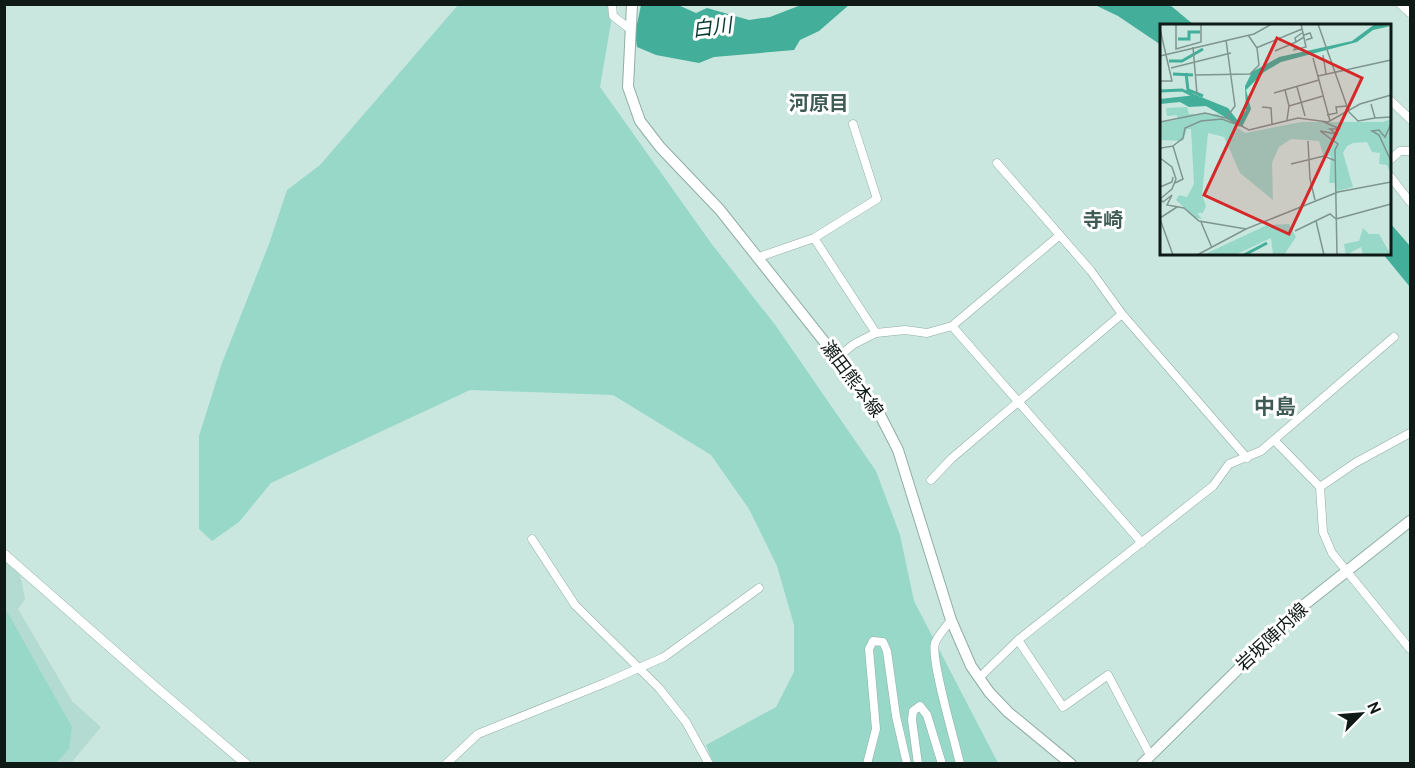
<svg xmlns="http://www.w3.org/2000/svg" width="1415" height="768" viewBox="0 0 1415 768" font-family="Cabin,'Noto Sans JP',sans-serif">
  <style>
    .built { fill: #b4dbd1 }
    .green { fill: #98d8c9 }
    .water { fill: #43ae99 }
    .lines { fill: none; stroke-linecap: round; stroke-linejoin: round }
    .minor-casing { stroke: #90ada5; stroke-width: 9 }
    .tertiary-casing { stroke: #90ada5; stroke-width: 10 }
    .secondary-casing { stroke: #90ada5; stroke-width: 12 }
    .minor { stroke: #fff; stroke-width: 8 }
    .tertiary { stroke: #fff; stroke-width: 9 }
    .secondary { stroke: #fff; stroke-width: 10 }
    .labels { text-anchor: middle; stroke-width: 6; stroke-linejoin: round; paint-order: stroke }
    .street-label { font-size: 18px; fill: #0f1a17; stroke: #fff }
    .water-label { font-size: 20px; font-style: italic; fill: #093b32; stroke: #fff }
    .neighbourhood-label { font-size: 20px; font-weight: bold; fill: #405b55; stroke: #fff }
    .quarter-label { font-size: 21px; font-weight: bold; fill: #405b55; stroke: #fff }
    .inset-river { fill: none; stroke: #43ae99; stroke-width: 3 }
    .inset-road { fill: none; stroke: #7f958f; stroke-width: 1.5 }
    .view { fill: #d62828; fill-opacity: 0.15; stroke: #d62828; stroke-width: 3 }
    .inset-edge { fill: none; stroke: #0f1a17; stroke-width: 3 }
  </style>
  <rect width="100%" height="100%" fill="#c9e7df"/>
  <path class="built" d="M4,561L20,573L25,599L18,609L72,701L101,727L71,763H5Z"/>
  <path class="green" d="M458,5H614L600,87L711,243L776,326L876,471L900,535L914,601L998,763H713L706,745L776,707L794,672V625L777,566L749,509L711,455L613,395L470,390L271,483L239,522L212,541L199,529V436L222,363L269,244L287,190L320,165Z
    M5,608L72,727L69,749L56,763H5Z"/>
  <path class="water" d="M641,5H678L696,13L707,8L749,20L770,17L801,5H849L819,31L800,40L794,50L714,57L699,63L656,55L637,47L635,34Z
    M1095,5H1170L1194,25L1162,26L1161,45L1118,16Z
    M1390,223L1410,246V287L1383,254H1390Z"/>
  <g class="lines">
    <g class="minor-casing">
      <path id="minor" d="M612,4L613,16L630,29
        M1400,4L1410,13
        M1390,100L1410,119
        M1390,160L1400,151H1410
        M997,163L1091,271L1122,314L1247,458
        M1390,176L1410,202
        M814,238L876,333
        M759,257L814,238L877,199L853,124
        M952,326L1142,543
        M838,357L854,344L876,333L905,330L927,333L952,326L1060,235
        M1274,440L1320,487L1323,532L1332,553L1410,649
        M931,480L952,458L1122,314
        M1320,487L1355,463L1410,433
        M532,539L575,605L659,688L686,722L709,764
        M951,620C946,627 938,635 935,643C930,659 955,741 960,764
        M1018,640L1063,707L1108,675L1150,755
        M979,678L1018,640L1213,486L1229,464L1261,451L1394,337
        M446,764L478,734L605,683L664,657L759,588
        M867,764L876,729L869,649L873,641L883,642L887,651L896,716L907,764
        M918,764L912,720L913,711L920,706L927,715L942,764"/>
    </g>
    <g class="tertiary-casing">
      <path id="tertiary" d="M4,554L152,684L246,764"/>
    </g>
    <g class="secondary-casing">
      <path id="secondary" d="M632,4L628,87L640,121L660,147L720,210L876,407L898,450L951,620L971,666L989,692L1008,712L1071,764
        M1142,764L1299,609L1410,521"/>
    </g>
    <use href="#minor" class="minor"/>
    <use href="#tertiary" class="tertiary"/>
    <use href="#secondary" class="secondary"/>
  </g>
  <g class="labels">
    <g class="street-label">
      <text transform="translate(852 379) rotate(53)" y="6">瀬田熊本線</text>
      <text transform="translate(1272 637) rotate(-43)" y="6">岩坂陣内線</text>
    </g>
    <g class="water-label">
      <text transform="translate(712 27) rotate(-7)" y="7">白川</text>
    </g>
    <g class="neighbourhood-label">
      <text x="819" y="110">河原目</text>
      <text x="1103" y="227">寺崎</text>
    </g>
    <g class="quarter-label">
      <text x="1275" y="414">中島</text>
    </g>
  </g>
  <g transform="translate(1160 24)">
    <rect width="231" height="231" fill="#c9e7df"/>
    <path d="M27,83L29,90H58L85,109L141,98H223L231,95V150L227,141L219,140L220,129L212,128L207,118L193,119L187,122L183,129L193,163L177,167L175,159H169L171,132L163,131L159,117L131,115L119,123L112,139L113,176L80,149L64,113L48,109L42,171L46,182L43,189H37L42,195L36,194L16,176L19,171L27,173L34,160L31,105H27L23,117L0,116V98L17,96V91L7,92L6,84ZM129,200L136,213L124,231H113L111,214L75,231H43L107,201ZM203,204L209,210H219L231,231H203L201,223L186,231L184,220L199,217Z" fill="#98d8c9"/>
    <path d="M215,0L231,2L213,6L197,18L121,38L104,48L86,66L91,85L82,103L46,82L29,83L20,78L0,80V75L36,71L68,84L78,97L86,86L85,62L92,48L119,33L192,17Z" fill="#43ae99"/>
    <path class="inset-river" d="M18,15H29V8H40M9,37H22L43,25M26,49L28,66L43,72M13,50L33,51M0,67L22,66L38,74M84,231L107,219"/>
    <path class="inset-road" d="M16,0V25L41,18V0M158,0L189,88M0,5L12,57H0M142,9L135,14L136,18L144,13M144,11L150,9L152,14L146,16M66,16L75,82L66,94M136,22L134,26L146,23L141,0M33,23L37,70M96,24L142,5M115,27L136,18M163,31L166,50M0,32L94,10L112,0M153,34L170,97M11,44L71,29M36,51L90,50L99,41L97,24L88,11M158,52L231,36M137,63L145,92M125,66L129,82L127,96M114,69L159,56M211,80L215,94L231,93M129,82L163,72M102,83L111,84L112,100M189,88L198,97L215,94M167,91L177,89L176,83L187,82M162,97L180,105H170L176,110L160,107L178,120L175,126L177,231M0,98L45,89L66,94L89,106L138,94L168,98L200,80L231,71M231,100L225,113L219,106L212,107L219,111L231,137M148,117L150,155L155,176M13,122L23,114L25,104L41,97L62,95L80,102M1,124L13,122L23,155L15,159M0,134L12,143L16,155L12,165L0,175M131,140L164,132L176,137M0,163L12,158L13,153M0,175L3,178L12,171L7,181L24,184L39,197L86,205L178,168L231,158M0,194L17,183M0,195L13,231M176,195L231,180M156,197L164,231M41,198L52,224M135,207L170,190L176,195M37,231L86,205"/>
    <path class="view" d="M117,14L202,54L129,210L44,171Z"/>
    <rect width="231" height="231" class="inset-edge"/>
  </g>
  <rect width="1415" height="768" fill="none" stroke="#0f1a17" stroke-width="12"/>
  <g transform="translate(1361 714) rotate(65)" stroke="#ffffff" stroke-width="4.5" paint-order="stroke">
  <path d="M0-4.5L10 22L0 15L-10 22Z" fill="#0f1a17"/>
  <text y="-9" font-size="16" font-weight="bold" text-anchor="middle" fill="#0f1a17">N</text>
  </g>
</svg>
